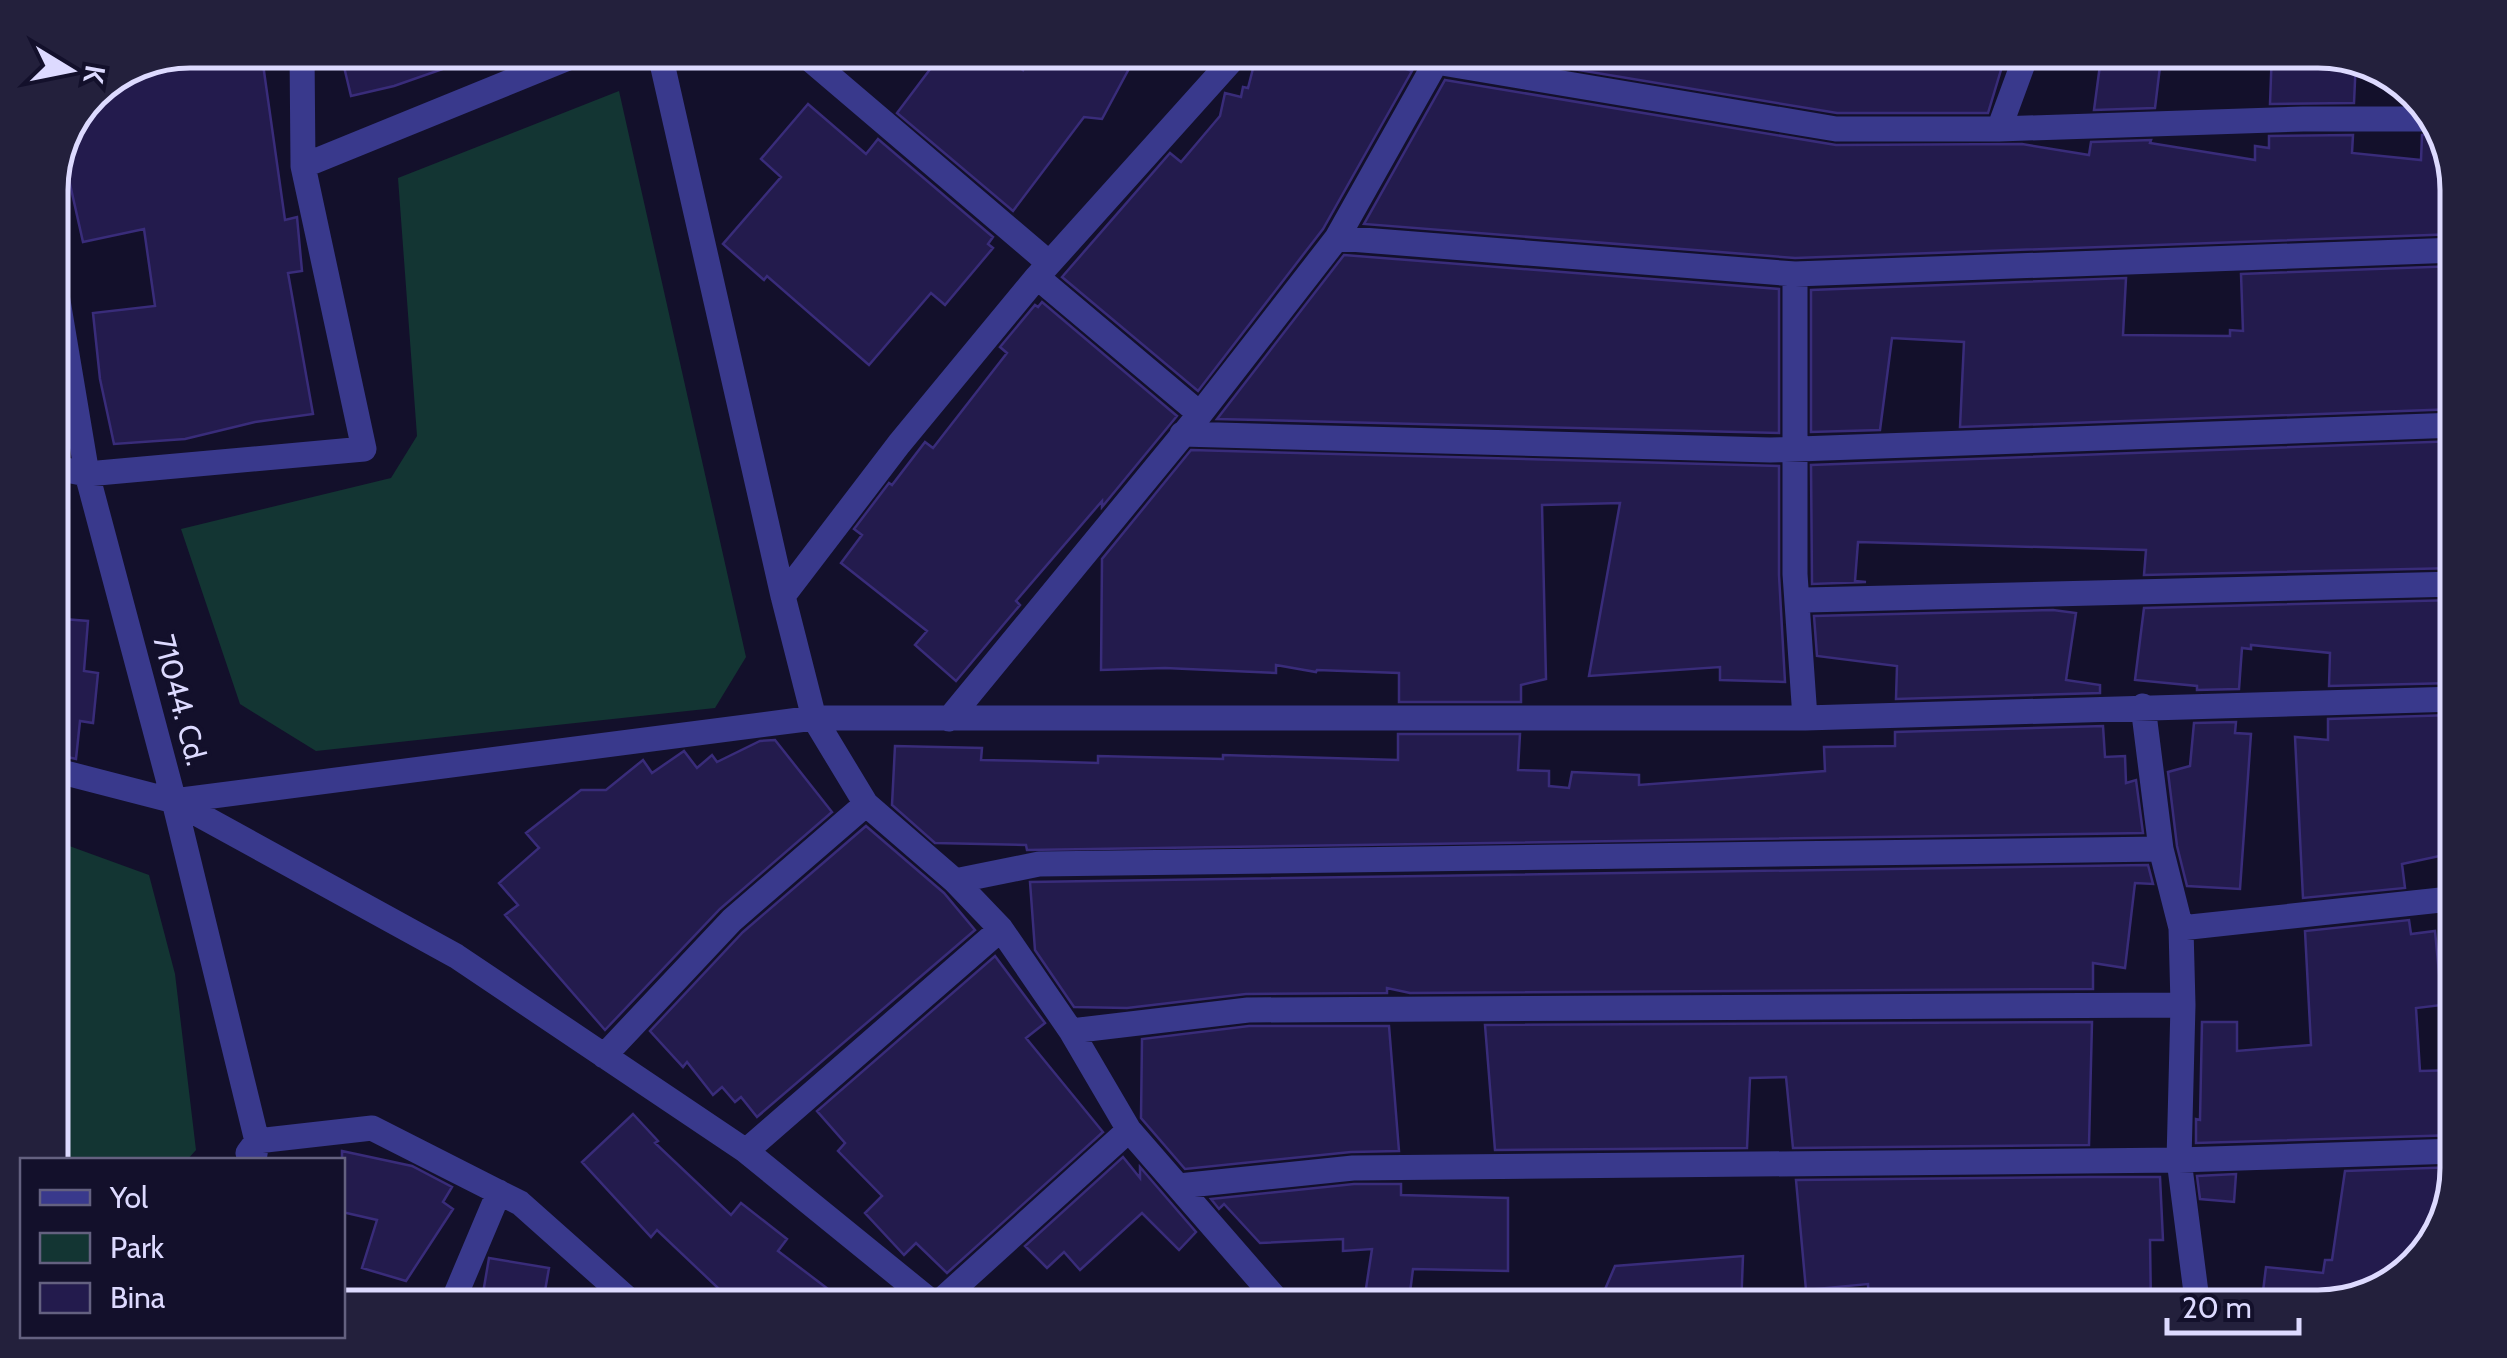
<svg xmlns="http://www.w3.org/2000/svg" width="2507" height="1358" viewBox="0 0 2507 1358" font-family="Cabin,sans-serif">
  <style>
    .green { fill: #133533 }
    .building { fill: #231b4d; stroke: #392c7a; stroke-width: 2.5 }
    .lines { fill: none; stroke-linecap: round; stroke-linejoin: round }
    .minor { stroke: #39398c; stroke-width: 25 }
    .labels { text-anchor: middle; stroke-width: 8; stroke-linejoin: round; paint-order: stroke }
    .street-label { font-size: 30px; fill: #dddaff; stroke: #13102b }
    .rim { fill: none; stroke: #dddaff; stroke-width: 5 }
  </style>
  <rect width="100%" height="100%" fill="#13102b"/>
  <path class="green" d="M619,91L746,657L715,708L316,751L240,704L181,529L391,478L417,436L398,178Z
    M50,839L149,875L175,974L196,1150L187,1160H50Z"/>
  <path class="building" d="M190,50H261L285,220L297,217L302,271L288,273L313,414L255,422L185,439L114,444L100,379L93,313L155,306L144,229L83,242L63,153L91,91Z
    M340,50H479L480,56L394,86L351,96Z
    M968,50H997L1023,70L1034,50H1139L1102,119L1084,117L1013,211L897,113L934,64Z
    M1276,50H1382L1387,62L1412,71L1323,229L1198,391L1062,277L1170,153L1181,162L1220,116L1225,93L1241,97L1243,87L1248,88L1257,53L1274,58Z
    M1562,50H2007L1988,113H1837L1555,66Z
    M2102,50H2162L2155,108L2094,110Z
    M2272,50H2317L2356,59L2354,103L2270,104Z
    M1445,80L1836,145L2022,144L2089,155L2091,142L2151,140L2150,143L2255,160V146L2269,148V136L2353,135L2352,153L2421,160L2422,135L2441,134L2457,181V234L1795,258L1364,224Z
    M808,104L866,154L878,139L993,237L988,244L993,248L945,305L931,293L869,365L767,276L764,280L723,244L781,177L761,159Z
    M1344,255L1779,289V433L1217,419Z
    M2457,266V409L1960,427L1964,342L1892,338L1880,430L1811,432V290L2126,278L2123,335L2230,336V330L2243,331L2241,274Z
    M1042,302L1177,416L1102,507V501L1016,601L1020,605L956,681L915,645L927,631L841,563L862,535L854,529L889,483L892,485L925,442L933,448L1007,353L1000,347L1035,305L1038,307Z
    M2457,441V568L2144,575L2146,550L1858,542L1855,581L1866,582L1812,584L1811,465Z
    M1191,450L1779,466V575L1785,682L1720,680V667L1589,676L1620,503L1542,505L1546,679L1521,685V702H1399V673L1317,670L1316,672L1276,665V673L1165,668L1101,670L1102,559Z
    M2456,600L2453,683L2329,686L2330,653L2251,645V649L2242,648L2239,689L2197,690V686L2135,680L2144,608Z
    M2053,610L2076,613L2066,680L2100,685V693L1896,699L1897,666L1817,656L1814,616Z
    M50,618L88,621L84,671L98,673L93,723L80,721L76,759L50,753Z
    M2452,715L2451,737L2454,738L2449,854L2402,864L2405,888L2303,898L2295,737L2328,740V719Z
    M2236,722L2235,733L2251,734L2240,889L2187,886L2177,846L2168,772L2190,766L2194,723Z
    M2103,726L2105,757L2125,756L2126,783L2136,780L2143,833L1027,850L1026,845L935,843L892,805L895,746L982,748L981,760L1032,761L1098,763V756L1223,759V755L1398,760V734H1520L1518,770L1549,771V786L1569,788L1572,772L1639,775V785L1825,771L1824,747L1895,746V732Z
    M775,740L832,812L720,909L605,1030L505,915L518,905L499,883L539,848L526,833L581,790H606L643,760L652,773L684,751L697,768L712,755L717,762L760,741Z
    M866,826L944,893L975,930L757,1117L741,1097L735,1102L722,1087L713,1095L687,1062L683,1067L650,1031L743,932Z
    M2148,865L2153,884L2135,883L2125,968L2093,963V989L1410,993L1387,988V993L1246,994L1127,1008L1074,1007L1035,950L1030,882Z
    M2409,920L2411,934L2435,931L2442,1005L2416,1008L2420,1071L2457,1070V1135L2196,1143V1119L2200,1120L2202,1022H2237V1051L2311,1045L2305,931Z
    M995,956L1045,1023L1026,1038L1103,1132L947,1273L916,1243L904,1255L865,1213L882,1196L838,1151L845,1143L817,1111Z
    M2092,1022L2089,1145L1793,1148L1786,1077L1750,1078L1747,1148L1495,1150L1485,1025Z
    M1249,1026H1389L1399,1151L1351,1152L1185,1169L1141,1118L1142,1039Z
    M633,1114L658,1141L655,1143L731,1215L741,1203L787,1239L778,1251L853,1308H739L657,1230L651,1237L582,1162Z
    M342,1151L412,1166L452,1187L443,1202L453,1209L406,1281L362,1268L377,1220L342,1212Z
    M1123,1157L1140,1178V1167L1196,1232L1179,1250L1142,1213L1080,1270L1064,1252L1047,1268L1025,1246Z
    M2457,1167L2442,1231L2394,1285L2318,1308H2261L2266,1267L2323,1273L2325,1260H2332L2345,1171Z
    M2236,1174L2234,1202L2200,1199L2197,1176Z
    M2089,1177H2160L2163,1240H2150L2151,1308H2013L1929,1303V1308H1869L1868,1284L1806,1290L1796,1180Z
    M1354,1184H1401V1195L1508,1198V1271L1413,1269L1408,1308H1363L1372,1249L1343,1251V1239L1260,1243L1224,1204L1219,1209L1211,1199Z
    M1743,1256L1741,1308H1597L1615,1266Z
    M489,1258L549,1268L542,1308L482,1299Z"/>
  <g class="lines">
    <path class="minor" d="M659,50L783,596L814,718L866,804L955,881L1001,929L1071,1031L1129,1130L1284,1308
      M799,50L1049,263
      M1398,50L1436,62L1836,129H1999L2303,119H2436
      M1529,76L1546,50
      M1999,129L2028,50
      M303,166L588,50
      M1337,238L1795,274L2457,250
      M50,253L87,474L174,801L257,1141L254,1160
      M1795,274V574L1805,718
      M1037,277L1200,414
      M1182,434L1770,450L2457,425
      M50,467L87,474L364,449L303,166L302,50
      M783,596L899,444L1037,277L1241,50
      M1797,597L1806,600L2457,584
      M2143,706L2161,849L2181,928L2183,1005L2179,1160L2198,1308
      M949,719L1200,414L1337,238L1436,62
      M50,769L174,801L456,956L746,1151L939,1308
      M174,801L814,718H1805L2457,699
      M955,881L1039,864L2161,849
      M2181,928L2450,899L2457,902
      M1071,1031L1248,1010L2183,1005
      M604,1056L732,920L866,804
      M746,1151L1001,929
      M248,1153L257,1141L372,1128L520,1203L638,1308
      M1179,1186L1353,1168L2179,1160L2457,1151
      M936,1305L1129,1130
      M450,1308L499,1192"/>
  </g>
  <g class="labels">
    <g class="street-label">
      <text transform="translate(180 700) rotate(75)" y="10">71044. Cd.</text>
    </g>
  </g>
  <path d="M0 0H2507V1358H0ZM190 68H2318A122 122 0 0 1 2440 190V1168A122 122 0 0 1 2318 1290H190A122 122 0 0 1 68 1168V190A122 122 0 0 1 190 68Z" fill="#23203c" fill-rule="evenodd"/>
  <path class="rim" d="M190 68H2318A122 122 0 0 1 2440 190V1168A122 122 0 0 1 2318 1290H190A122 122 0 0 1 68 1168V190A122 122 0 0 1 190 68Z"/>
  <rect x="20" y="1158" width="325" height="180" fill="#13102b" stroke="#646180" stroke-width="2.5"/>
  <rect x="40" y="1190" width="50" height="15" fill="#39398c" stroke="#646180" stroke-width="2.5"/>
  <text x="110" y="1208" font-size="30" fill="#dddaff">Yol</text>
  <rect x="40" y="1233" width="50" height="30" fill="#133533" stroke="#646180" stroke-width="2.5"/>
  <text x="110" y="1258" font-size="30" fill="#dddaff">Park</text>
  <rect x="40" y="1283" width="50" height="30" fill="#231b4d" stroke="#646180" stroke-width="2.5"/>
  <text x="110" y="1308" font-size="30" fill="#dddaff">Bina</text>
  <g transform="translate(70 70) rotate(100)" stroke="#13102b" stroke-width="8" paint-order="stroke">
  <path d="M0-8L18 38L0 25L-18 38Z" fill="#dddaff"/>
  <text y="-15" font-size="28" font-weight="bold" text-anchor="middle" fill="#dddaff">K</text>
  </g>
  <path d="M2167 1318v15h132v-15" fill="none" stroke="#dddaff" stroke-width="5"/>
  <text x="2182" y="1318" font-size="30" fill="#dddaff" stroke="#13102b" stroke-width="8" paint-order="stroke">20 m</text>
</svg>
